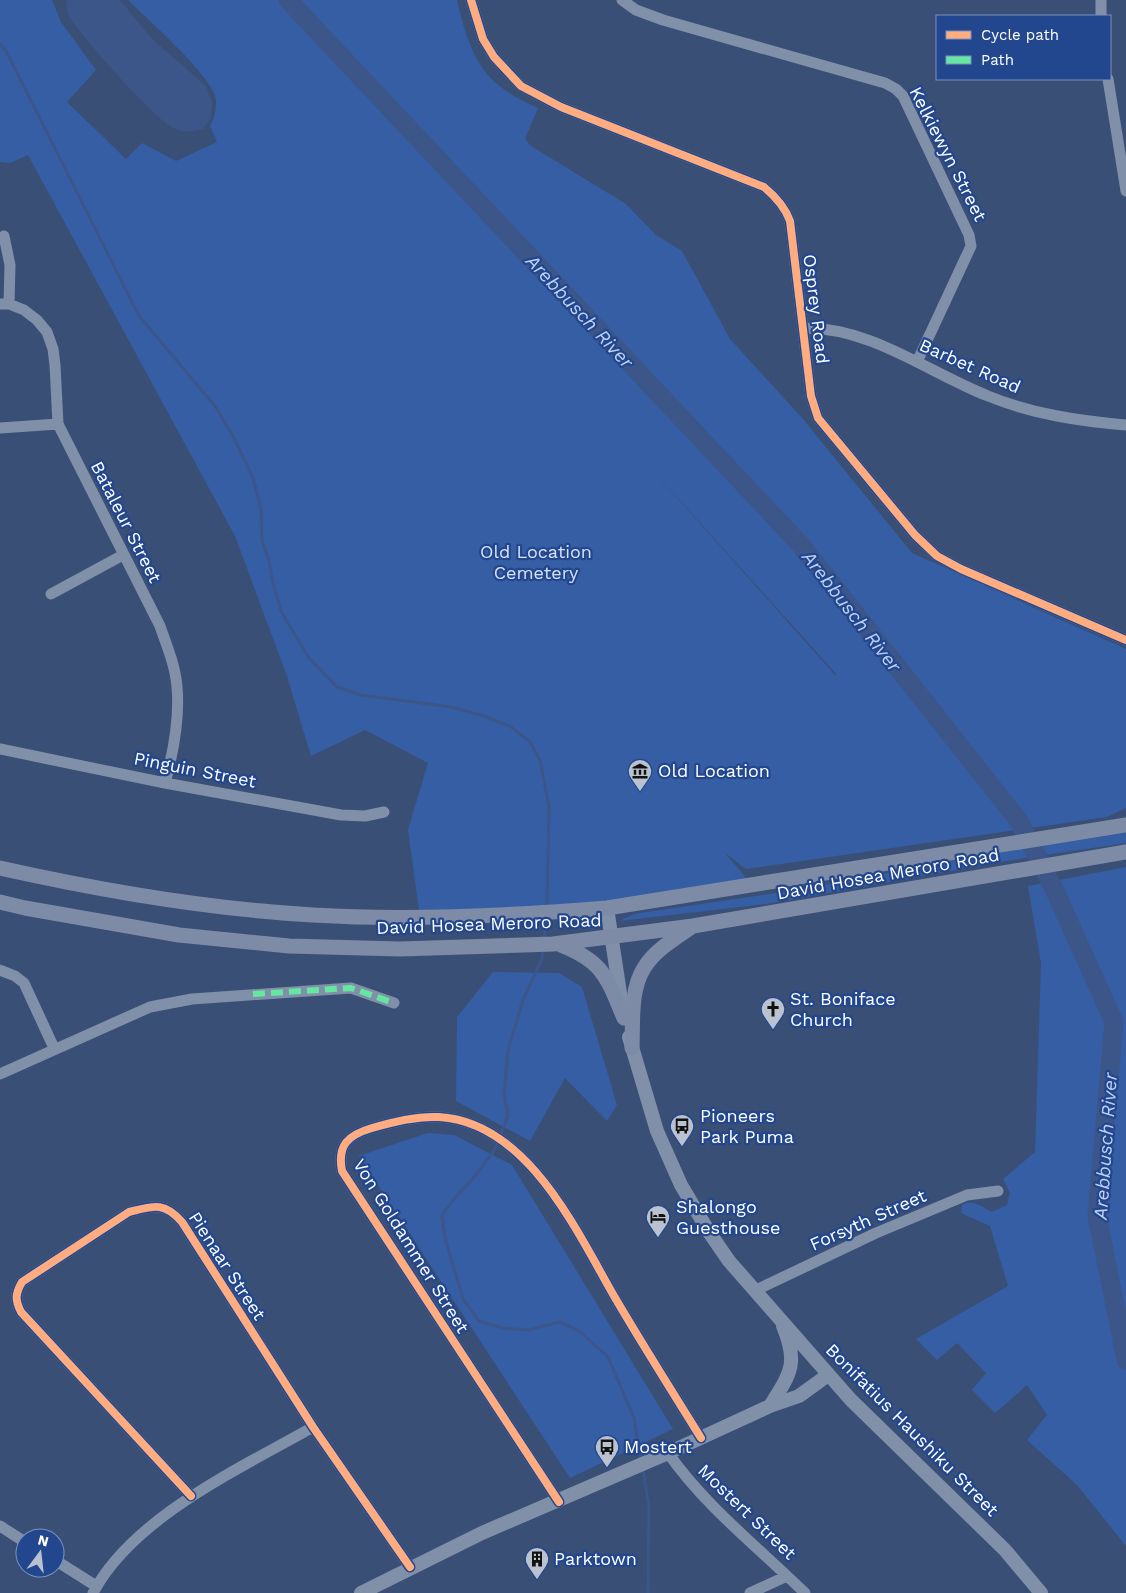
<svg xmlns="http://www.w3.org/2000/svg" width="1126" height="1593" viewBox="0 0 1126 1593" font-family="'Work Sans',sans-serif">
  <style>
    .green { fill: #365ea5; fill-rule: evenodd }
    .water { fill: #3c5689 }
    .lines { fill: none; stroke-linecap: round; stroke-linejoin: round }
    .stream { stroke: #3c5689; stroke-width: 3 }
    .river { stroke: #3c5689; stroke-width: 19 }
    .minor { stroke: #8190a9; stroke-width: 11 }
    .tertiary { stroke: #8190a9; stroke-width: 14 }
    .secondary { stroke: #7e8ba6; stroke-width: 15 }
    .quiet { stroke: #66e7a1; stroke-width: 6; stroke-dasharray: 12 6; stroke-linecap: butt }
    .cycleway-casing { stroke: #22478f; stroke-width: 11 }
    .cycleway { stroke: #ffac80; stroke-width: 8 }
    .labels { text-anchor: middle; stroke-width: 4.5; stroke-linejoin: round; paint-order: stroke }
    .street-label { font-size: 18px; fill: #fff; stroke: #22478f }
    .park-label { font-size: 18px; fill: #d7e3f9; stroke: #22478f }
    .poi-label { font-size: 18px; fill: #fff; stroke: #22478f; text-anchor: start }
    .water-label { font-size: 19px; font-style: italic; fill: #bdd1f3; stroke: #22478f }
  </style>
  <rect width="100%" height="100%" fill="#3a4f76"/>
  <path class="green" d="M0,0H52L61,22L96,70L67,102L126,159L142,143L176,161L217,142L210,126C214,119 217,108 216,100C214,77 146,18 128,0H457C470,57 483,85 538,108L525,139L531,146L626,204L656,235L682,251L730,339L803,419L912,553L1126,649V808L1107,817L746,869L725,853L752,885L607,908L420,917L408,830L428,763L365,730L311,756L287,676L235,536L28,155L10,163L0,162ZM630,445L836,674V675H835Z
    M1126,833V843L1018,859L766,904L619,921L634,914L796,890L1026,848Z
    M1126,867V1546L1077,1485L1027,1440L1047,1415L1027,1385L995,1413L972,1390L986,1373L957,1343L937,1360L916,1339L1008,1286L990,1226L961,1213L962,1205C973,1199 982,1207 992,1212L1007,1205L1010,1193L1003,1179L1035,1152L1041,963L1028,886Z
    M493,972L559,973L582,987L617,1105L607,1121L565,1078L530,1141L456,1101L457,1017Z
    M428,1133L454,1135L512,1165L673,1429L570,1478L359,1156Z"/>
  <path class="water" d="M66,0H120L152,39L206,86L212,102L211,118L203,129C192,132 183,133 173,128C156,120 77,33 69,15C66,11 67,5 66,0Z"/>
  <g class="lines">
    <path class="stream" d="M0,44L6,51L139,316L215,406L233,436L253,478L261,509L262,540L269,560L274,588L282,613L309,658L337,687L361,695L451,707L484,716L510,726L530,742L540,760L549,807L547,908
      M544,940L546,916
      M543,949L542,959L523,1000L508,1050L504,1094L508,1116L495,1149L476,1175L454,1199L442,1215L445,1238L463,1299L479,1321L503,1328L528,1330L560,1322L579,1331L608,1357L634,1418L641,1461
      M643,1469L649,1507L648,1593"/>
    <path class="river" d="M288,0L800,544L1019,821L1055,891L1114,1022L1097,1216L1126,1360"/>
    <path class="minor" d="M471,0L483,39L494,57L521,86L561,107L764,187C776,197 785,207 790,221L811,396L818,418L915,535L937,556L961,569L1126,640
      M622,0L636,10L663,20L885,83L896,89L903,96L969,235L971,246L917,362
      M1101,0V16
      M1108,79L1126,191
      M4,236L10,265L9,304
      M0,304H9L24,310L37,320L47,332L53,349L55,365L58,424L160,626C165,641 172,657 175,673C182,708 174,750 165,783
      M803,328C871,327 927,372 988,396C1032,414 1079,421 1126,425
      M0,428L58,424
      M51,594L123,555
      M0,749L165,783L341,815L365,816L384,812
      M0,970L15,976L24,983L54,1048
      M0,1074L150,1007L192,999L351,988L394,1003
      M754,1291L876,1233L967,1195L998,1191
      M668,1453C706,1507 758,1547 805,1593
      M191,1496L21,1312C15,1300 15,1294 22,1282L129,1212C153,1206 164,1201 182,1222L313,1427L410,1567
      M559,1502L342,1171C337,1145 348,1135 372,1128C393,1122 416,1116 439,1117C527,1122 576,1230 614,1296C642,1344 672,1391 701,1438
      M0,1526L25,1542
      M55,1560L96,1586
      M93,1593C133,1517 241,1468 313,1427
      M750,1593L787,1576"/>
    <path class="tertiary" d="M607,908L622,1006
      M629,1037L657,1131L681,1185L709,1232L729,1261L851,1400L1005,1550L1041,1593
      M770,1406C790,1374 799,1364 783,1326
      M361,1593L482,1533L668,1453L770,1406L799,1396L828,1375"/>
    <path class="secondary" d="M0,868C103,891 208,909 313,915C411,921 510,916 607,908L1126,825
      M0,902L25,908L179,935L289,946L400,949L553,944L693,926L1126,852
      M561,945C604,962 607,978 624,1018
      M632,1048C633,1023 630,990 644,968C654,951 674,939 690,928"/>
    <path class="quiet" d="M253,994L351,988L394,1003"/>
    <g class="cycleway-casing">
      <path id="cycleway" d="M471,0L483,39L494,57L521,86L561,107L764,187C776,197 785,207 790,221L811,396L818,418L915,535L937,556L961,569L1126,640
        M191,1496L21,1312C15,1300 15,1294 22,1282L129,1212C153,1206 164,1201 182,1222L313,1427L410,1567
        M559,1502L342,1171C337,1145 348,1135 372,1128C393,1122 416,1116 439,1117C527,1122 576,1230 614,1296C642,1344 672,1391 701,1438"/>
    </g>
    <use href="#cycleway" class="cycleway"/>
  </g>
  <defs>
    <g id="museum-pin" transform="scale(1.25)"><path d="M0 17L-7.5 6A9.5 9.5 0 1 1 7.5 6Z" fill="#bac1cf" stroke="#22478f"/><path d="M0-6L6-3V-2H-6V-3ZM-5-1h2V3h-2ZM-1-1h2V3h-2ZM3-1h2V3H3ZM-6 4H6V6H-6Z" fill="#111"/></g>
    <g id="church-pin" transform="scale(1.25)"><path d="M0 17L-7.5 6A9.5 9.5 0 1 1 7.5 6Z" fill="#bac1cf" stroke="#22478f"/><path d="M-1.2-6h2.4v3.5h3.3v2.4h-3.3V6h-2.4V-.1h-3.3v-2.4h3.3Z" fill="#111"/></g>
    <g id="bus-pin" transform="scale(1.25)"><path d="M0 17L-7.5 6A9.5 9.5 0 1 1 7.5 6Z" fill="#bac1cf" stroke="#22478f"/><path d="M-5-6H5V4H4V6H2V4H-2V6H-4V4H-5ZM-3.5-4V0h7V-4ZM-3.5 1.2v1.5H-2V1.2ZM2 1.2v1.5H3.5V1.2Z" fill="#111"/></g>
    <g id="hotel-pin" transform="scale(1.25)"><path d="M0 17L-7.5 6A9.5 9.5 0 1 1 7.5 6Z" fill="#bac1cf" stroke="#22478f"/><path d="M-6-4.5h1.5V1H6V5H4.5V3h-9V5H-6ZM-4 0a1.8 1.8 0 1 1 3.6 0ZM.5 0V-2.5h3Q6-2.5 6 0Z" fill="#111"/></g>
    <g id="building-pin" transform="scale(1.25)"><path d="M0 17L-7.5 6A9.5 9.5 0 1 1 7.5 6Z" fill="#bac1cf" stroke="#22478f"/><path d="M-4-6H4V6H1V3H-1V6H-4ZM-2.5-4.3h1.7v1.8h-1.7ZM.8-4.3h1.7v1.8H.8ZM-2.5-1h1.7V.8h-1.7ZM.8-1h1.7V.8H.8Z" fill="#111"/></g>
  </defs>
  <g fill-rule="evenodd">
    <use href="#museum-pin" x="640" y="771"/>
    <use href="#church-pin" x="773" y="1009"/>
    <use href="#bus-pin" x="682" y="1126"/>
    <use href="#hotel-pin" x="658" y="1217"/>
    <use href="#bus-pin" x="607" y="1447"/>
    <use href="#building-pin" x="537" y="1559"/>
  </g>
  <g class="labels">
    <g class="street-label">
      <text transform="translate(948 154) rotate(63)" y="6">Kelkiewyn Street</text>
      <text transform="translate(816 309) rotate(83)" y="6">Osprey Road</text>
      <text transform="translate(970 366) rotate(24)" y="6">Barbet Road</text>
      <text transform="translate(126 522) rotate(63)" y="6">Bataleur Street</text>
      <text transform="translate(195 770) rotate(11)" y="6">Pinguin Street</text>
      <text transform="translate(888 874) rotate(-10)" y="6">David Hosea Meroro Road</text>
      <text transform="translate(489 924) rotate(-2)" y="6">David Hosea Meroro Road</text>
      <text transform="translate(868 1220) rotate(-24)" y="6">Forsyth Street</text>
      <text transform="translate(411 1246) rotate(58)" y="6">Von Goldammer Street</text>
      <text transform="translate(227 1266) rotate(57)" y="6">Pienaar Street</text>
      <text transform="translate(912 1430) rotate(45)" y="6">Bonifatius Haushiku Street</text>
      <text transform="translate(747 1512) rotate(44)" y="6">Mostert Street</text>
    </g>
    <g class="park-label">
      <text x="536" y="558">Old Location<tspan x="536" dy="21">Cemetery</tspan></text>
    </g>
    <g class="poi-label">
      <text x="658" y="777">Old Location</text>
      <text x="790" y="1005">St. Boniface<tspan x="790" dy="21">Church</tspan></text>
      <text x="700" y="1122">Pioneers<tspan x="700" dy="21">Park Puma</tspan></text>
      <text x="676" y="1213">Shalongo<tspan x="676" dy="21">Guesthouse</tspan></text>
      <text x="624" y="1453">Mostert</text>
      <text x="554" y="1565">Parktown</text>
    </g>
    <g class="water-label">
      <text transform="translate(580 311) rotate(47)" y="7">Arebbusch River</text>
      <text transform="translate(852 611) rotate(52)" y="7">Arebbusch River</text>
      <text transform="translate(1105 1146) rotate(-86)" y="7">Arebbusch River</text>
    </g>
  </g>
  <rect x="936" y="15" width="175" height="65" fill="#22478f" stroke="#7a91bc"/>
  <rect x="946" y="31" width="25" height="8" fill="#ffac80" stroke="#7a91bc"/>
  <text x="981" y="40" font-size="15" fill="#ffffff">Cycle path</text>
  <rect x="946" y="56" width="25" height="8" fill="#66e7a1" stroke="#7a91bc"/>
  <text x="981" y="65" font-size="15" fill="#ffffff">Path</text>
  <g transform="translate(40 1553) rotate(15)"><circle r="24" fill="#22478f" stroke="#7a91bc"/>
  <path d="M0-4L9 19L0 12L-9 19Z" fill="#bac1cf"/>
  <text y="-8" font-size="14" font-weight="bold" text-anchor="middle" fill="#ffffff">N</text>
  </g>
</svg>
